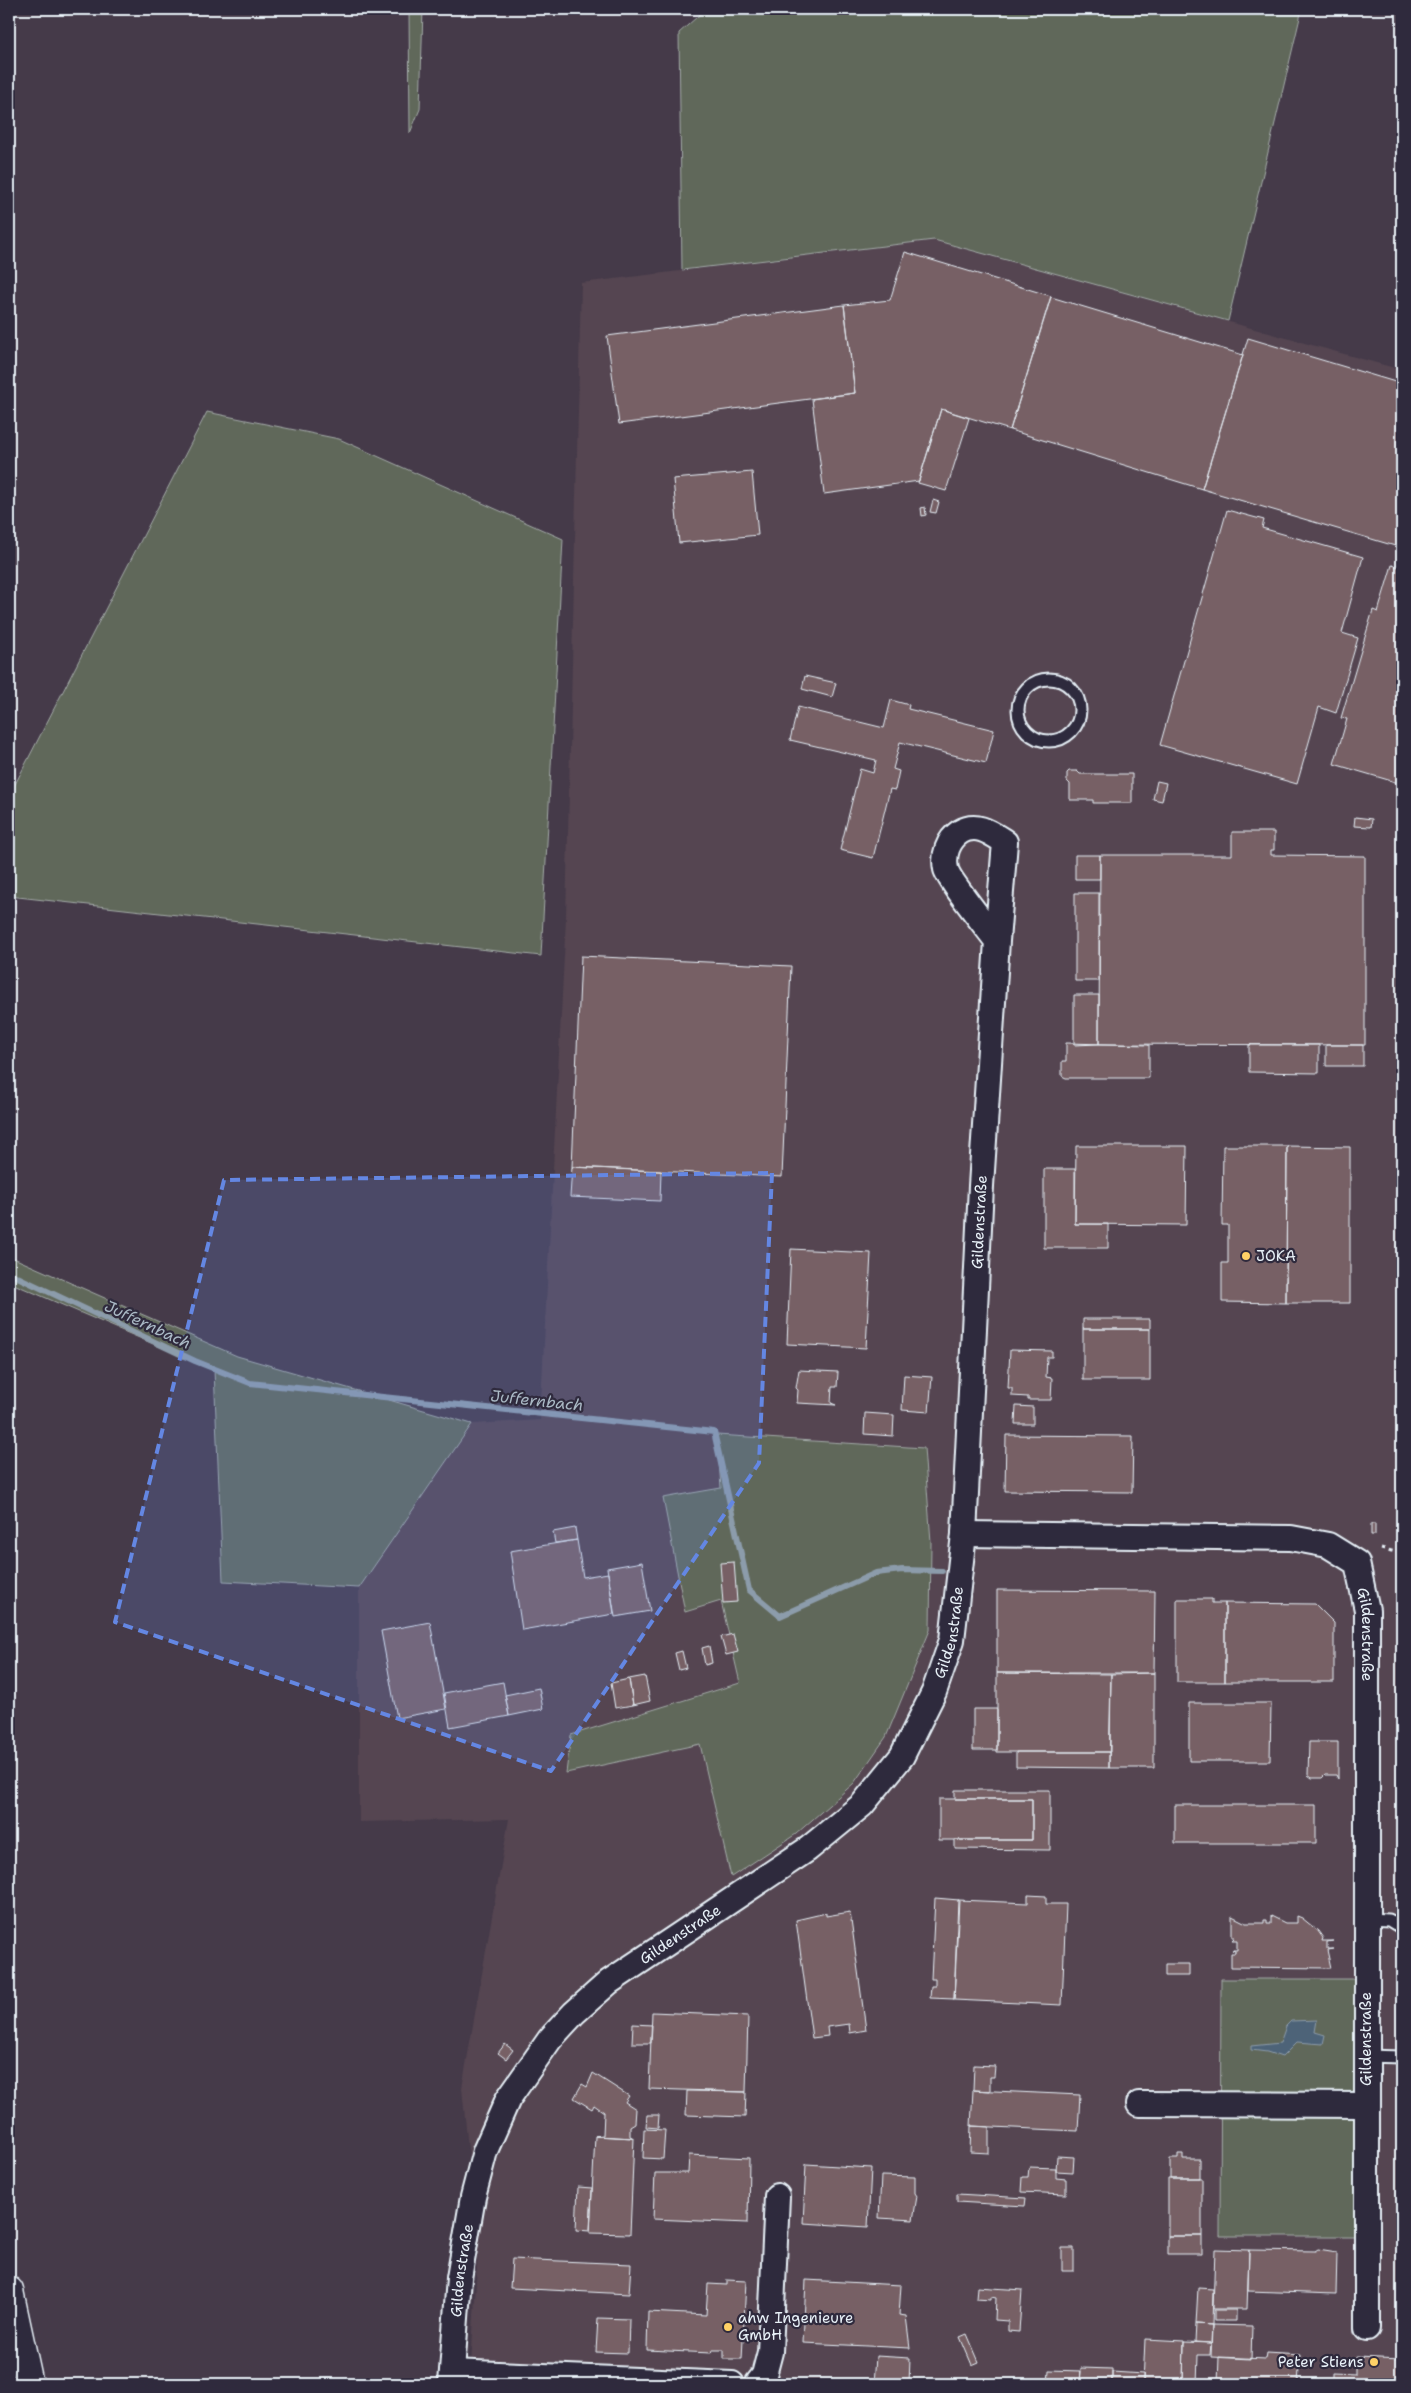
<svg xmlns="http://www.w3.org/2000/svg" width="1411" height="2393" viewBox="0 0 1411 2393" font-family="'Shantell Sans',sans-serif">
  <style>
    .built { fill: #544551; fill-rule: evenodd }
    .green { fill: #60675a; stroke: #a4aca9 }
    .water { fill: #4e6478; stroke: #8c9cab }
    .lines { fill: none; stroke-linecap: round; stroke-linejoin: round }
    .stream { stroke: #8c9cab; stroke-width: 6 }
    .building { fill: #776065; stroke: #e8f1f8 }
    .service-casing { stroke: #e8f1f8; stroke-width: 15 }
    .minor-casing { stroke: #e8f1f8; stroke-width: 28 }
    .tertiary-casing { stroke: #e8f1f8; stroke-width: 31 }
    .path { stroke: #e8f1f8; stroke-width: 3; stroke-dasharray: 4 4; stroke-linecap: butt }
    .service { stroke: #2f2a3d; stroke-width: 11 }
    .minor { stroke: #2f2a3d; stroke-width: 24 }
    .tertiary { stroke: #2f2a3d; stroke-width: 28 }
    .marked { fill: #6487e3; fill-opacity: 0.2; stroke: #6487e3; stroke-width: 4; stroke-dasharray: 10 6; stroke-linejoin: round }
    .poi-dot { fill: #ffd166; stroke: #2f2a3d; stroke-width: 2 }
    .labels { text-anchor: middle; stroke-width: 4.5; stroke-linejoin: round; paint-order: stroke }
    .street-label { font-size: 15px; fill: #e8f1f8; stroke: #2f2a3d }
    .poi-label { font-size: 15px; fill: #e8f1f8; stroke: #2f2a3d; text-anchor: start }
    .water-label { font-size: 16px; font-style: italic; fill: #aab9c5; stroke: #2f2a3d }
  </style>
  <rect width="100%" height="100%" fill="#453a49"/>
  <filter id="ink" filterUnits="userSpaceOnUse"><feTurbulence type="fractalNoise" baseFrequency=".02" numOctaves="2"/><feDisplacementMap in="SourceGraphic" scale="10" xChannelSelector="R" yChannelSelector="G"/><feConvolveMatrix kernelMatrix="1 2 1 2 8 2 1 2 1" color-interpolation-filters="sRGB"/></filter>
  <g filter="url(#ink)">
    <path class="built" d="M934,240L1402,370V2384H470L478,2248L462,2088L509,1819L359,1822V1588L472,1424L540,1420L566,917L581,283ZM717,1435L924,1448L931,1542L930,1630L886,1737L854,1783L796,1834L732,1876L701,1744L571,1735L740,1683L721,1601L685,1611L721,1488Z"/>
    <path class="green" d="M409,9H423L420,109L410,133Z
      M706,9H1302L1228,321L934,240L682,270L679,33Z
      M207,412L339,439L563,539L541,956L9,896V796Z
      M9,1256L237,1356L472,1424L359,1588L223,1581L214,1370L9,1282Z
      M717,1435L924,1448L931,1542L930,1630L886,1737L854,1783L796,1834L731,1877L700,1744L566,1773L571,1735L740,1683L721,1601L685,1612L663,1498L721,1488Z
      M1221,1979H1354V2236H1220Z"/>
    <path class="water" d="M1317,2020L1315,2032L1325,2035L1323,2044L1297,2042L1282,2057L1267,2052L1251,2050V2046L1280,2043L1286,2026L1291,2021Z"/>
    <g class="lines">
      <path class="stream" d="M9,1273L195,1361L250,1383L714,1432L749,1590L780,1616L876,1573L902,1570L942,1571"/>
    </g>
    <path class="building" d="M905,252L1051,296L1010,430L941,409L919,481L824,494L812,399L855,393L844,305L890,300Z
      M1051,297L1243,355L1202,489L1010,430Z
      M844,305L855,393L619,424L607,336Z
      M1248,338L1402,384V548L1202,489Z
      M941,409L969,418L946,491L918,483Z
      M752,472L758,535L679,543L673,479Z
      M933,500L939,502L936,513L930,512Z
      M925,507L926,515L922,516L921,508Z
      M1227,510L1264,520L1262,528L1363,557L1342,633L1358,638L1336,713L1319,707L1297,784L1160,745Z
      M1392,565L1402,568V784L1334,764L1347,719L1341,718L1373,610L1378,612Z
      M805,676L836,683L832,697L802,689Z
      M891,700L909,705L908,709L994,730L986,763L900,742L893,769L899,771L895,790L890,789L873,858L840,850L860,769L873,773L876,760L790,740L798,707L884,728Z
      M1069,771H1077L1080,774H1132V803H1093V800H1070V784L1067,781V773Z
      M1157,781L1166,783L1162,801L1153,799Z
      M1355,817L1372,819L1371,827L1354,826Z
      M1232,832H1274V850H1271V855L1365,856V1045L1099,1044L1100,855H1232Z
      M1075,855H1100V879H1075Z
      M1075,893H1099V981H1075Z
      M581,956L791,966L782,1177L572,1167Z
      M1074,995H1099V1044L1074,1045Z
      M1066,1043L1149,1045V1078H1066L1062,1076V1061H1066Z
      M1249,1045H1319V1073L1249,1072Z
      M1326,1045H1363V1066H1326Z
      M1076,1146H1187L1186,1225L1075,1224Z
      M1223,1146H1287L1286,1303L1222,1302V1263H1228V1225H1222Z
      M1287,1146L1350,1147V1303H1286Z
      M572,1167L661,1171L660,1201L570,1197Z
      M1044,1169H1075V1224H1108V1248H1044Z
      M791,1249L871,1253L866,1348L787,1344Z
      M1083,1319H1150V1329H1083Z
      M1083,1329H1150V1380H1083Z
      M1010,1350L1052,1351V1357H1047L1046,1377L1052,1378L1051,1400H1028V1397L1012,1396V1388H1008Z
      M799,1370L838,1372L837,1387H832L831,1403L836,1405L797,1403L798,1390L796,1388Z
      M904,1375L932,1377L929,1412L902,1410Z
      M1016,1406L1033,1407V1424H1015Z
      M865,1413L894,1415L893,1436L864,1434Z
      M1006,1435L1133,1436L1132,1492L1005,1491Z
      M1371,1524H1375V1535H1371Z
      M575,1528L577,1540L555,1543L553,1532Z
      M577,1540L583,1577L608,1573L614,1614L522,1630L510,1551Z
      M642,1562L650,1611L615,1617L607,1568Z
      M734,1562L737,1602L723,1603L720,1563Z
      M997,1590L1155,1591L1154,1673H997Z
      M1177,1599H1212V1603H1225V1682H1177Z
      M1225,1603L1315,1604L1334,1623V1682H1225Z
      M430,1622L446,1709L397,1718L381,1631Z
      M733,1634L738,1652L726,1655L721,1637Z
      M709,1646L712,1663L705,1665L702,1648Z
      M682,1651L686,1668L679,1670L675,1653Z
      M997,1673L1111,1674L1110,1752H997Z
      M1154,1673V1768H1109L1111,1674Z
      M645,1676L650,1701L633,1705L629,1679Z
      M629,1679L633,1705L615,1708L611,1683Z
      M503,1682L509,1716L450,1727L444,1693Z
      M539,1688L543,1709L509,1716L505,1695Z
      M1189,1703H1271L1270,1761H1189Z
      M973,1709H997V1750H973Z
      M1309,1742H1338V1779L1336,1775H1325L1322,1778H1312L1308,1775Z
      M1016,1752H1109V1768L1016,1767Z
      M955,1790H1050V1850L955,1849V1840H1032V1799H955Z
      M939,1799H1032V1840H939Z
      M1175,1805H1316V1843H1175Z
      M1028,1895L1046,1896V1904H1066L1062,2005L954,2000L958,1900L1028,1903Z
      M935,1898L959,1900L954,1999L930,1998L931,1986H935V1979H931Z
      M850,1912L866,2030L850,2033L849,2024L827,2027L828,2036L812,2038L796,1920L826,1913V1916Z
      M1232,1916L1246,1923H1264V1920H1267V1923H1271V1916L1285,1923H1297V1916L1302,1918L1318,1931L1323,1938L1322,1941H1333L1327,1942V1949H1333L1327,1950L1331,1968L1231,1967V1953H1235V1951L1232,1950H1237V1940H1232L1235,1937H1232Z
      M1165,1964H1189V1976H1165Z
      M1401,1997H1402V2028H1401Z
      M652,2012L748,2016L746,2092L649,2089Z
      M633,2024L652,2025L651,2043H632Z
      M505,2044L513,2050L506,2059L498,2053Z
      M974,2065L995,2066L994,2077H990V2091L973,2090Z
      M593,2073L629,2096L625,2102L636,2109L635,2123L630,2126V2136L634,2138L595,2136L603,2135L604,2112L594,2105L592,2109L574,2098L582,2084L587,2087Z
      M973,2090L1080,2095L1078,2131L971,2126Z
      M687,2091L746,2092L745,2117L686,2115Z
      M647,2115H659L658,2128L646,2127Z
      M971,2126L989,2127V2153L970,2152Z
      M644,2129L665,2130L663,2159L643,2158Z
      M595,2136L634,2138L630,2234L590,2233Z
      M1178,2154H1183V2159H1200V2178H1170V2159H1178Z
      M689,2155L749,2158L748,2223L653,2219L655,2173H688Z
      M1057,2156L1074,2157L1073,2172L1056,2171Z
      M806,2164L871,2168L868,2227L803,2223Z
      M1029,2167L1056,2168V2178L1066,2179V2194L1021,2192L1022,2177H1028Z
      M881,2176L915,2177V2193L917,2196L913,2220L879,2218Z
      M1168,2178H1202V2236H1168Z
      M578,2187L592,2188L590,2231L576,2230Z
      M957,2194L1026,2198L1025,2206L957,2202Z
      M1168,2236H1202V2254H1168Z
      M1062,2248H1074V2271H1062Z
      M1215,2249L1249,2250L1247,2309H1213Z
      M1318,2249L1337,2252L1336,2294L1248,2291L1249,2250L1315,2251Z
      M512,2259L631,2264L629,2294L510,2288Z
      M727,2280L746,2281L742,2359H724V2350H712L711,2353L647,2350L648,2312L706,2315L708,2284L727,2285Z
      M806,2280L901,2285L899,2315L906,2316L910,2348L803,2343Z
      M977,2287L1022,2290L1019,2332L1008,2331V2321L995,2320L996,2298L991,2297V2300L976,2299Z
      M1198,2288L1213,2289L1212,2325L1196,2324Z
      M1214,2310H1236V2321H1214Z
      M598,2318L629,2319L628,2353L596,2352Z
      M1196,2324L1212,2325L1211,2343L1195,2342Z
      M1212,2325L1252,2326L1251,2359L1211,2357Z
      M967,2334L979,2362L972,2365L960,2337Z
      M1145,2339L1184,2341L1183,2384H1143Z
      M1184,2342L1211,2343L1210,2355H1198L1197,2384H1183Z
      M1267,2353L1300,2355L1298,2384H1218L1219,2357L1266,2359Z
      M876,2356L910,2358L909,2384H874Z
      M1355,2357L1402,2359V2384H1332V2373L1355,2374Z
      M1081,2368L1112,2369V2384H1080Z
      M1049,2370L1081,2371L1080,2384H1048Z
      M1112,2372L1143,2374V2384H1112Z"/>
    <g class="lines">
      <g class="service-casing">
        <path id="service" d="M1018 710a31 31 0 1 1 62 0a31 31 0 1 1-62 0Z
          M1366,1919L1389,1920L1402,1928
          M1365,2056L1402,2057"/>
      </g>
      <g class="minor-casing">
        <g id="minor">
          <path id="s1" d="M964,1534L1291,1538L1328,1545L1357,1563L1367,1610V2328"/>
          <path d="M1139,2104L1365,2105"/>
          <path d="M452,2372L732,2384"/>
          <path id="s2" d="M451,2384L459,2278L473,2197L485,2151L508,2099L550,2039L574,2013L609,1982L808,1849L862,1805L902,1756L934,1692L952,1640L964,1534L981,1186L997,941L1005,842C991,833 977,822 960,832C948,840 943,855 946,869C948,879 988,929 997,941"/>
          <path d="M757,2384L764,2375L770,2352L777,2196"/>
        </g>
      </g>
      <g class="tertiary-casing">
        <path id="tertiary" d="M9,2291L29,2384"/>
      </g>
      <path class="path" d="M1381,1548L1402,1554"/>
      <use href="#service" class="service"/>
      <use href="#minor" class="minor"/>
      <use href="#tertiary" class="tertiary"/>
    </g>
  </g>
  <path class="marked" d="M772,1173L759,1463L551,1771L115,1622L224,1180Z"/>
  <g class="poi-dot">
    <circle cx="1246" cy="1256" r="5"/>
    <circle cx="728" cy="2327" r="5"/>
    <circle cx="1374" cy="2362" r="5"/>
  </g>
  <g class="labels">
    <g class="street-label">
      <text dy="5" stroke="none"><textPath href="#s2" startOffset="1366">Gildenstraße</textPath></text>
      <text dy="5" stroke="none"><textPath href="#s2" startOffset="954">Gildenstraße</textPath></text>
      <text dy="5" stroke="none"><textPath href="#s1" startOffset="471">Gildenstraße</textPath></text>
      <text dy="5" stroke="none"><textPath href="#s2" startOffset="534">Gildenstraße</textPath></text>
      <text transform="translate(1366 2039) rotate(-90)" y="5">Gildenstraße</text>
      <text dy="5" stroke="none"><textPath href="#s2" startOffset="114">Gildenstraße</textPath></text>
    </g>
    <g class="poi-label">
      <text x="1256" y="1261">JOKA</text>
      <text x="738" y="2323">ahw Ingenieure<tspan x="738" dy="17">GmbH</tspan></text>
      <text x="1364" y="2367" text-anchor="end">Peter Stiens</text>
    </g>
    <g class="water-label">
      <text transform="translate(148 1324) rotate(25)" y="6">Juffernbach</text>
      <text transform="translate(537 1400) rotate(6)" y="6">Juffernbach</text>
    </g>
  </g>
  <rect width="1411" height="2393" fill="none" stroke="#2f2a3d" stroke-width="30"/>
  <rect x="15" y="15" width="1381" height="2363" fill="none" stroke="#e8f1f8" stroke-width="2" filter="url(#ink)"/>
</svg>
